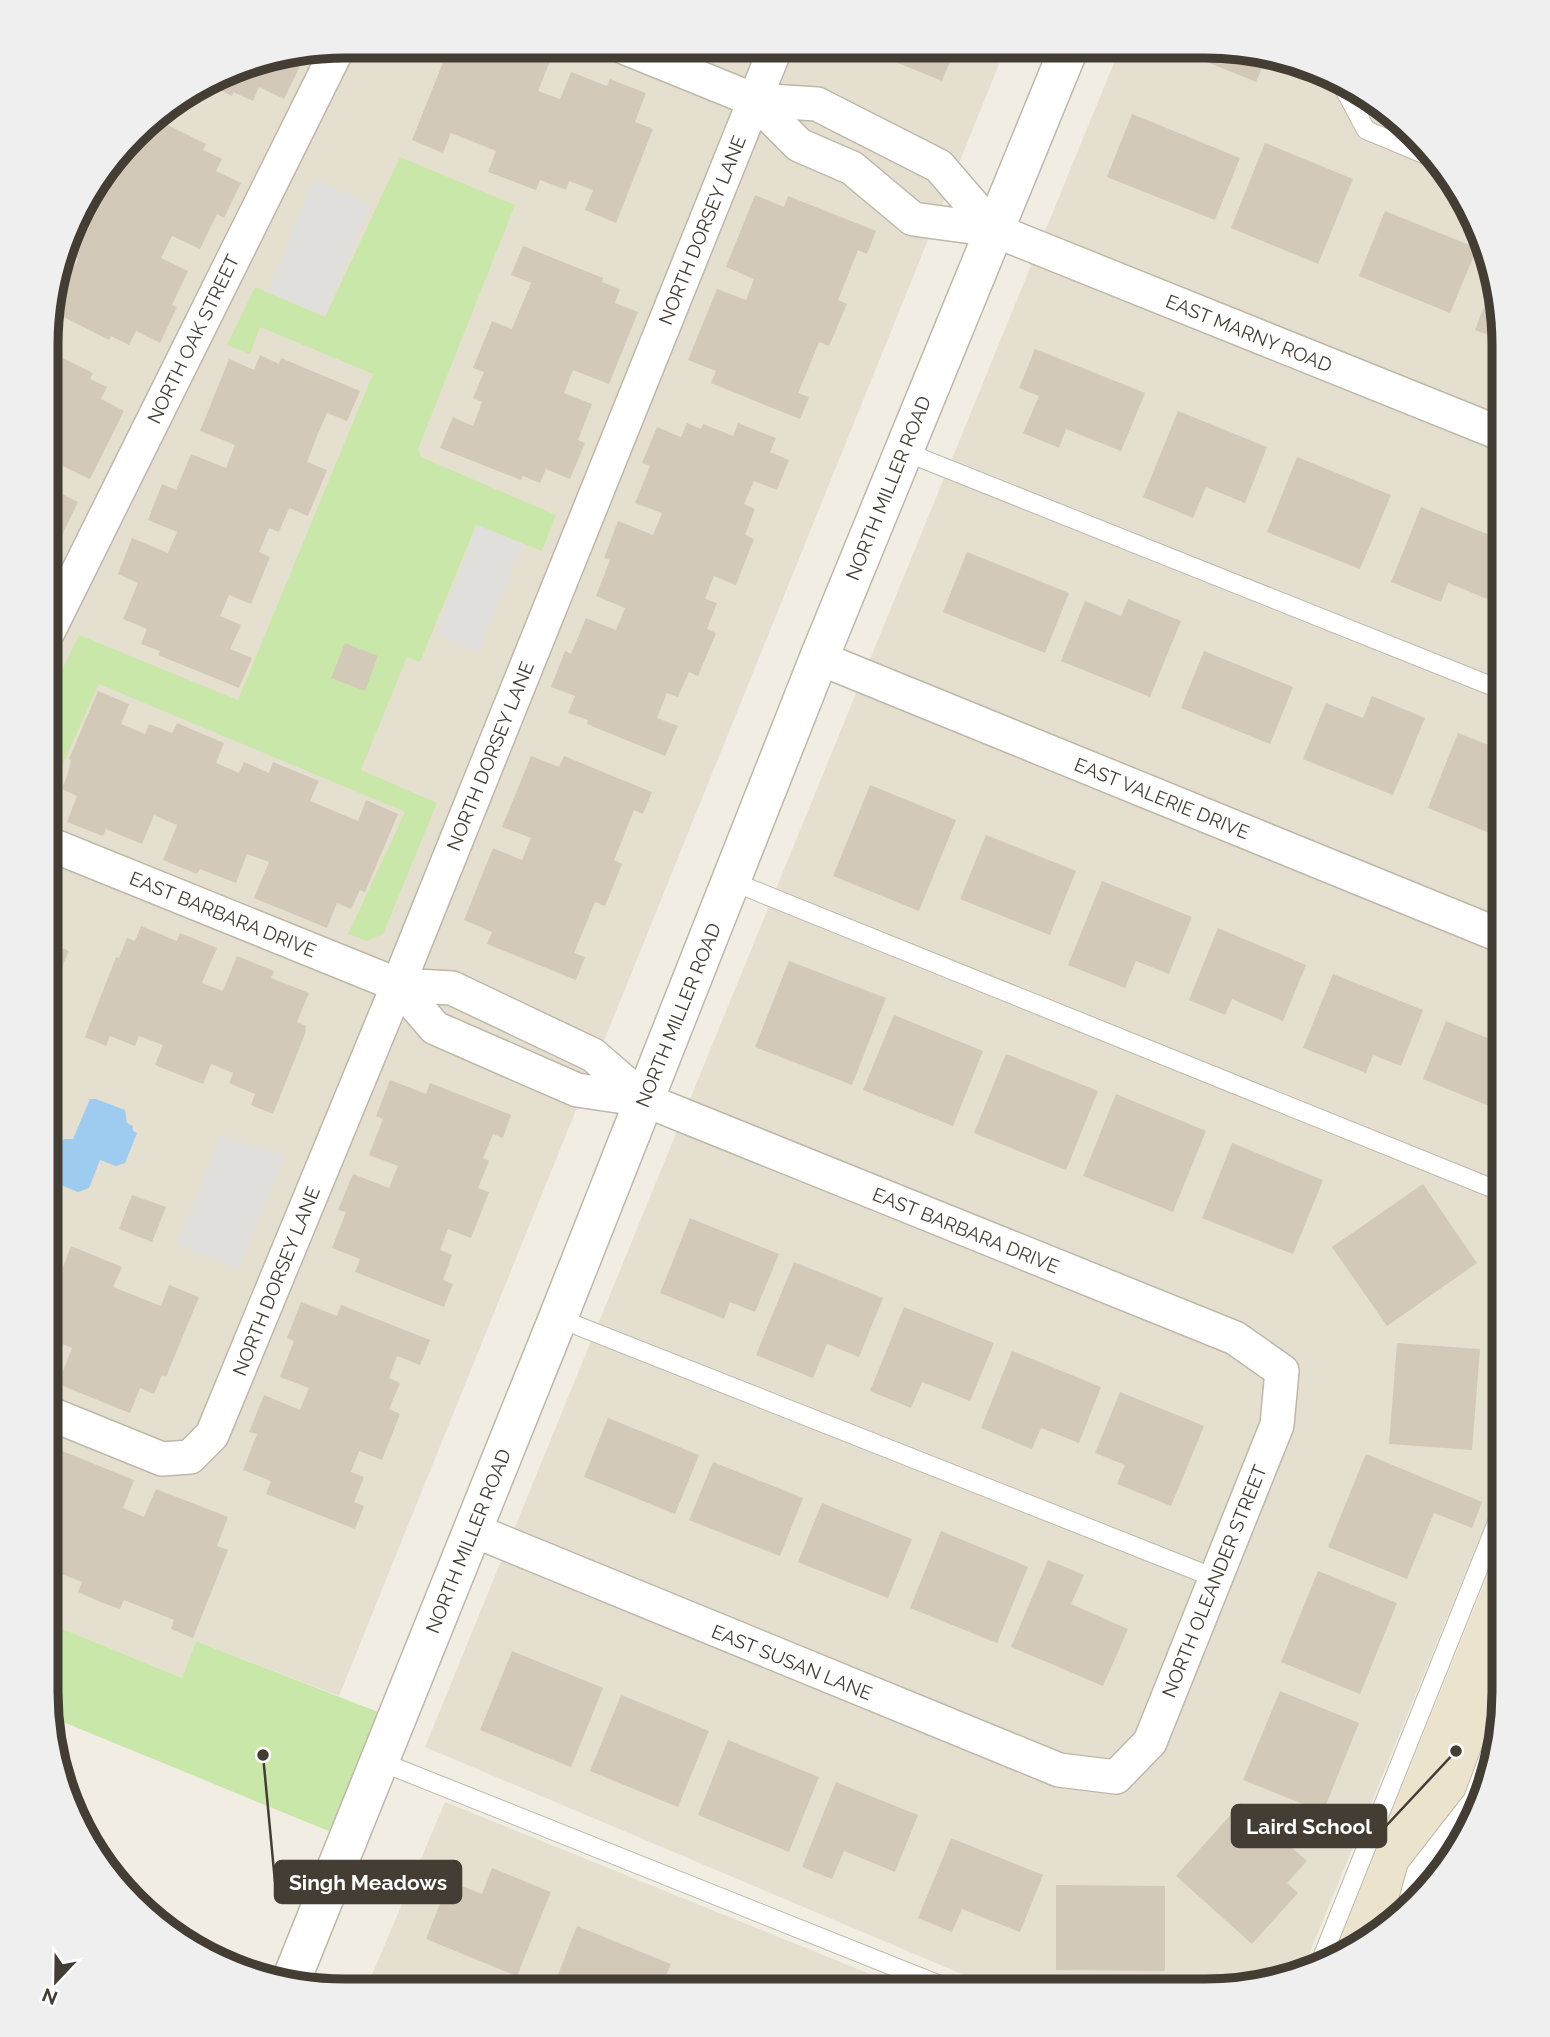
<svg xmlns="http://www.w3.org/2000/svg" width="1550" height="2037" viewBox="0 0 1550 2037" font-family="Raleway,sans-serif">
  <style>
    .residential { fill: #e5dfd0 }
    .education { fill: #ebe3cc }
    .green { fill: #cae7aa }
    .parking { fill: #e1dfdb }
    .water { fill: #9dccf0 }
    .building { fill: #d3c9b8 }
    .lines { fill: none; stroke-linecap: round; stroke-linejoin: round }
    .service-casing { stroke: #bfb8a8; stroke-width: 20 }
    .minor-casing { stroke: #bfb8a8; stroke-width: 36 }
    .tertiary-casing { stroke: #bfb8a8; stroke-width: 41 }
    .service { stroke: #fff; stroke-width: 18 }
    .minor { stroke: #fff; stroke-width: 33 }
    .tertiary { stroke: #fff; stroke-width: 38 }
    .labels { text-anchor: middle; stroke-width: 5; stroke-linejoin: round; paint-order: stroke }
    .street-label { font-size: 19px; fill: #433d33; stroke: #fff }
    .rim { fill: none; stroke: #433d33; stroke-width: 9 }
    .leader { fill: none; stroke: #433d33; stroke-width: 2.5 }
    .callout-dot { fill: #433d33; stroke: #fff; stroke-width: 2.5 }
    .callout { fill: #433d33; stroke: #433d33; stroke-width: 2.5 }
    .callout-label { font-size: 21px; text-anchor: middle; font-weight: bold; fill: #fff }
  </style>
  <rect width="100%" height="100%" fill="#f1ede2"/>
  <path class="residential" d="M345,46L1006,47L339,1696L196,1641L182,1678L46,1622L48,305L85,195L148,119L248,62Z
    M1120,48H1245L1372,96L1431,148L1473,212L1504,344V1479L1303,1969L1206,1991H1002L425,1747Z
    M445,1802L912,1991L366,1989Z"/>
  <path class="education" d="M1504,1535V1712L1488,1789L1454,1859L1402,1918L1338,1960L1331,1962Z"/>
  <path class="green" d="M400,157L515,205L418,449L421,457L556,515L542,551L476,525L420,662L407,657L361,770L437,803L383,934L367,941L348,934L405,812L99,684L47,799V700L79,635L238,700L373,374L260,327L250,354L227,345L255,287L325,317Z
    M46,1622L182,1678L196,1641L396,1719L348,1839L51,1717L46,1693Z"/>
  <path class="parking" d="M313,180L371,203L325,316L268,292Z
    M478,525L523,544L478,652L436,635Z
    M221,1135L254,1149L257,1145L285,1156L239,1269L177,1244Z"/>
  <path class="water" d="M90,1099H96L125,1110L127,1123L133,1126V1131L137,1133L125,1163L116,1166L100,1160L89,1188L78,1192L53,1182L48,1171L59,1144L64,1139H73Z"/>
  <path class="building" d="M455,46L471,50L473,46H527L552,56L538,91L560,99L571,72L607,86L610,79L646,93L635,122L653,129L616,223L585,210L593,190L569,181L566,190L540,180L536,190L488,172L496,151L451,133L443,153L412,140L444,60L448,62Z
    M859,47H948L955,50L942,81Z
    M1201,48H1245L1279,61L1276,68L1264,63L1256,82L1197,58Z
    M307,52L284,99L259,87L253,101L233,92L232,96L209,84L248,62Z
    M1132,114L1240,158L1215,220L1107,177Z
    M152,117L206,144L203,150L222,159L216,171L241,183L224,218L217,214L200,249L172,236L161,258L188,271L172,305L177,307L160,343L136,331L129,345L111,336L109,340L48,309V305L58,277L67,282L78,259L69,254L81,228L75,225L86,194L95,184L103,187L114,164L124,169L137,144L130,141Z
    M1265,143L1353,179L1318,264L1231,228Z
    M755,195L784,207L788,196L876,231L867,254L858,250L838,300L847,304L829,346L819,342L809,367L798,393L809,397L800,419L711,383L716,371L688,360L717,289L746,300L754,279L726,267Z
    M1385,211L1477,248L1450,313L1359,276Z
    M523,246L603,278L602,282L620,289L615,303L638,312L609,384L573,370L564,393L592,404L578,440L585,443L570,479L546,469L540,483L523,476L521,480L440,448L453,417L473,426L482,402L473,398L484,372L473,368L492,321L512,329L531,283L511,275Z
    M1491,288L1504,341L1475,330Z
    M1035,349L1145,393L1121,451L1066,429L1059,448L1023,433L1039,396L1019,388Z
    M48,351L93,373L90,379L107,387L101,399L124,411L90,479L54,462L48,476Z
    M260,355L279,364L281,358L360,391L347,421L327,413L317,436L307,462L327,470L308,516L289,508L279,532L269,528L259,552L270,557L251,604L229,595L220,616L241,625L230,649L252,658L239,688L158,655L160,651L141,644L147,629L123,619L138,583L118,574L132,538L168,553L177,532L148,520L162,484L176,490L191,454L226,468L235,445L200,431L229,359L254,370Z
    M1178,411L1267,447L1245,503L1206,487L1193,518L1143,497Z
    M687,423L701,429L703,424L733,436L738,423L776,438L770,452L789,460L777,490L754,481L744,504L755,509L745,535L754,539L736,585L714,576L705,599L717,603L707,629L716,633L698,676L689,672L678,697L667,693L657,718L678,726L665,756L587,724L588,720L568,713L575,696L551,687L565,651L571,654L586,618L616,630L625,608L596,596L610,560L604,558L618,521L653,535L662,513L635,503L650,466L642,463L657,427L681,437Z
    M1297,457L1391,495L1360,569L1267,532Z
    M48,487L78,502L48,564Z
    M1421,507L1504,541V565L1490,600L1448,583L1441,602L1391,582Z
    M967,552L1069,593L1045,653L943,612Z
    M1128,599L1181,621L1150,697L1061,661L1085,601L1121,616Z
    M345,643L378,656L365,691L331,678Z
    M1204,651L1293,687L1270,744L1181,708Z
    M98,691L129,704L121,724L145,734L149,724L172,733L177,723L224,743L216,763L239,773L244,762L269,773L273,762L319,781L310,801L358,821L366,800L398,814L365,892L360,890L351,909L337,903L327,928L254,898L269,862L247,854L236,883L200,869L197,874L163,860L177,825L165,820L154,815L142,844L106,829L103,836L67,822L77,796L62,789L68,773L71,760L69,759Z
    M1372,696L1425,718L1393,795L1303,759L1326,703L1363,718Z
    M1458,733L1504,751V839L1428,808Z
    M531,756L559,767L564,756L652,792L643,814L634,810L614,860L622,864L605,906L595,902L574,953L585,957L576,980L487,944L492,932L464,920L493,848L522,860L531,838L502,827Z
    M870,785L956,820L919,911L833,876Z
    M986,835L1076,871L1050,935L960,899Z
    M1102,881L1192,917L1169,974L1136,961L1125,988L1068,965Z
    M141,926L177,941L180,933L217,948L202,983L223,991L237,956L274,971L271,978L309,993L297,1022L306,1026L305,1034L273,1114L251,1105L255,1094L229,1083L233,1073L211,1064L203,1084L155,1065L163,1045L139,1036L135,1046L110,1036L106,1046L85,1037L116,957L119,958L127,938L135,941Z
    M1218,928L1306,965L1283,1021L1232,999L1225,1015L1189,1000Z
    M47,942L69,951L56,980L47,976Z
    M789,961L886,998L852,1085L755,1047Z
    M1333,974L1423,1010L1401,1066L1373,1055L1366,1073L1303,1048Z
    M894,1015L983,1051L953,1126L863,1090Z
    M1446,1021L1504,1045V1112L1423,1079Z
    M1006,1054L1098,1091L1066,1170L974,1133Z
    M390,1080L426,1094L430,1083L511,1115L503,1138L493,1134L483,1158L489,1161L478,1188L489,1192L471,1238L448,1229L440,1250L452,1255L443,1280L453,1284L444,1307L355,1272L360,1259L332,1248L346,1212L338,1210L353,1174L389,1188L398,1166L369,1155L383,1119L376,1116Z
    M1116,1094L1206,1131L1173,1212L1083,1176Z
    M1232,1143L1323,1180L1293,1254L1202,1218Z
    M1423,1184L1477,1263L1387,1326L1332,1247Z
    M132,1195L166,1207L152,1242L119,1229Z
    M690,1218L779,1254L755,1312L730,1302L724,1319L660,1293Z
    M71,1246L122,1267L113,1287L161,1306L169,1285L199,1297L166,1377L162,1375L154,1394L140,1388L130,1413L58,1384L72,1348L50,1339L46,1349V1260L63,1267Z
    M794,1262L883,1298L859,1357L827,1344L813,1378L756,1355Z
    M301,1302L337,1316L341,1305L430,1340L420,1365L397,1356L389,1378L400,1383L389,1409L400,1414L382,1460L359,1451L351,1472L364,1477L354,1502L364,1506L355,1529L266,1494L271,1481L243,1470L257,1434L249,1432L264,1395L300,1410L309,1388L280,1377L294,1341L287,1338Z
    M904,1307L994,1343L970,1401L922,1382L911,1408L870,1391Z
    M1397,1343L1480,1349L1472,1450L1389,1444Z
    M1012,1351L1101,1387L1079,1443L1041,1428L1032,1449L981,1428Z
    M1120,1392L1204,1426L1171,1506L1117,1484L1125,1465L1095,1453Z
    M608,1418L699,1455L675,1514L584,1477Z
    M62,1451L134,1480L123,1508L144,1517L156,1489L228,1517L217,1546L228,1550L193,1638L171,1629L174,1620L124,1600L120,1609L98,1601L78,1592L82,1582L46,1568V1477L51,1479Z
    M1366,1454L1482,1502L1472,1528L1434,1513L1407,1579L1328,1547Z
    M713,1462L803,1498L780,1556L689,1520Z
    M822,1503L912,1539L888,1598L798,1562Z
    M941,1531L1028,1567L997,1643L910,1608Z
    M1048,1560L1084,1575L1071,1604L1128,1629L1103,1686L1011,1647Z
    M1318,1571L1397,1603L1360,1694L1281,1662Z
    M512,1651L603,1688L571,1767L480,1730Z
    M1280,1691L1359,1723L1323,1812L1243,1780Z
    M621,1695L709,1731L678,1807L590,1771Z
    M728,1740L819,1777L789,1852L698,1815Z
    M836,1782L918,1815L895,1872L844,1851L832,1879L802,1867Z
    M1241,1803L1307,1861L1287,1883L1298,1893L1252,1944L1176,1876Z
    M951,1838L1043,1875L1020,1932L962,1909L952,1932L918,1918Z
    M492,1868L551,1892L517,1976L426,1939L449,1881L482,1894Z
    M1056,1885L1165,1886V1971L1056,1970Z
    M577,1926L671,1964L660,1990H552Z
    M699,1977L732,1990H694Z"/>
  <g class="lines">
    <g class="service-casing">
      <path id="service" d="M1342,85L1366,130L1438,160
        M903,451L1504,691
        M731,881L1504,1193
        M558,1318L1215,1578
        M379,1761L955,1991
        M1404,1916L1416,1872L1473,1799L1502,1721
        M1319,1965L1504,1505"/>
    </g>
    <g class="minor-casing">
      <path id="minor" d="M621,46L754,100L817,104L939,166L994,230
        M754,100L799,145L852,168L913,219L994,230L1504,435
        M48,632L339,46
        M819,658L1504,937
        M47,843L398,985L452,988L593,1055L645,1100
        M398,985L435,1028L577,1090L645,1100L1235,1338L1282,1371L1277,1425L1150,1742L1116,1777L1059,1770L473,1530
        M46,1412L162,1459L190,1457L212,1435L398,985L776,47"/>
    </g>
    <g class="tertiary-casing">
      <path id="tertiary" d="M290,1983L558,1318L819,658L1069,48"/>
    </g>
    <use href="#service" class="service"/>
    <use href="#minor" class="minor"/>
    <use href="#tertiary" class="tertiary"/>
  </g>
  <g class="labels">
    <g class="street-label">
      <text transform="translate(702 230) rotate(-68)" y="7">NORTH DORSEY LANE</text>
      <text transform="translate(1249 333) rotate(22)" y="7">EAST MARNY ROAD</text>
      <text transform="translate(193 339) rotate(-64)" y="7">NORTH OAK STREET</text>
      <text transform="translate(888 488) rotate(-68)" y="7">NORTH MILLER ROAD</text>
      <text transform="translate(490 756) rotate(-68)" y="7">NORTH DORSEY LANE</text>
      <text transform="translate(1162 798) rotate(22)" y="7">EAST VALERIE DRIVE</text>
      <text transform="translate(223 914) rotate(22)" y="7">EAST BARBARA DRIVE</text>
      <text transform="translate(678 1015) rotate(-68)" y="7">NORTH MILLER ROAD</text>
      <text transform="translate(966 1230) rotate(22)" y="7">EAST BARBARA DRIVE</text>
      <text transform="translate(276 1281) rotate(-68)" y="7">NORTH DORSEY LANE</text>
      <text transform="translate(468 1541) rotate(-68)" y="7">NORTH MILLER ROAD</text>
      <text transform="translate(1214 1581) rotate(-68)" y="7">NORTH OLEANDER STREET</text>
      <text transform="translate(792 1662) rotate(22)" y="7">EAST SUSAN LANE</text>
    </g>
  </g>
  <path d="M0 0H1550V2037H0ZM345 58H1205A287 287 0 0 1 1492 345V1692A287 287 0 0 1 1205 1979H345A287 287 0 0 1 58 1692V345A287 287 0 0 1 345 58Z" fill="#f0efef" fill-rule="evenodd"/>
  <path class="rim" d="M345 58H1205A287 287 0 0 1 1492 345V1692A287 287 0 0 1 1205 1979H345A287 287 0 0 1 58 1692V345A287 287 0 0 1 345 58Z"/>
  <path class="leader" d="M1456 1751L1386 1826M263 1755L275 1882"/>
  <g class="callout-dot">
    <circle cx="1456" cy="1751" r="7"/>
    <circle cx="263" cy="1755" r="7"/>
  </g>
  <g class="callout">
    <rect x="1232" y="1805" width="154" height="42" rx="7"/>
    <rect x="275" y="1861" width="186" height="42" rx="7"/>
  </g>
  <g class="callout-label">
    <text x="1309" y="1834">Laird School</text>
    <text x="368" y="1890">Singh Meadows</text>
  </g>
  <g transform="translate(56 1981) rotate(202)" stroke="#ffffff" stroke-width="5" paint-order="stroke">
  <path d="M0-5L12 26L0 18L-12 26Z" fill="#433d33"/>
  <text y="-10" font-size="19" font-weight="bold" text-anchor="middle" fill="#433d33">N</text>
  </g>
</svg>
